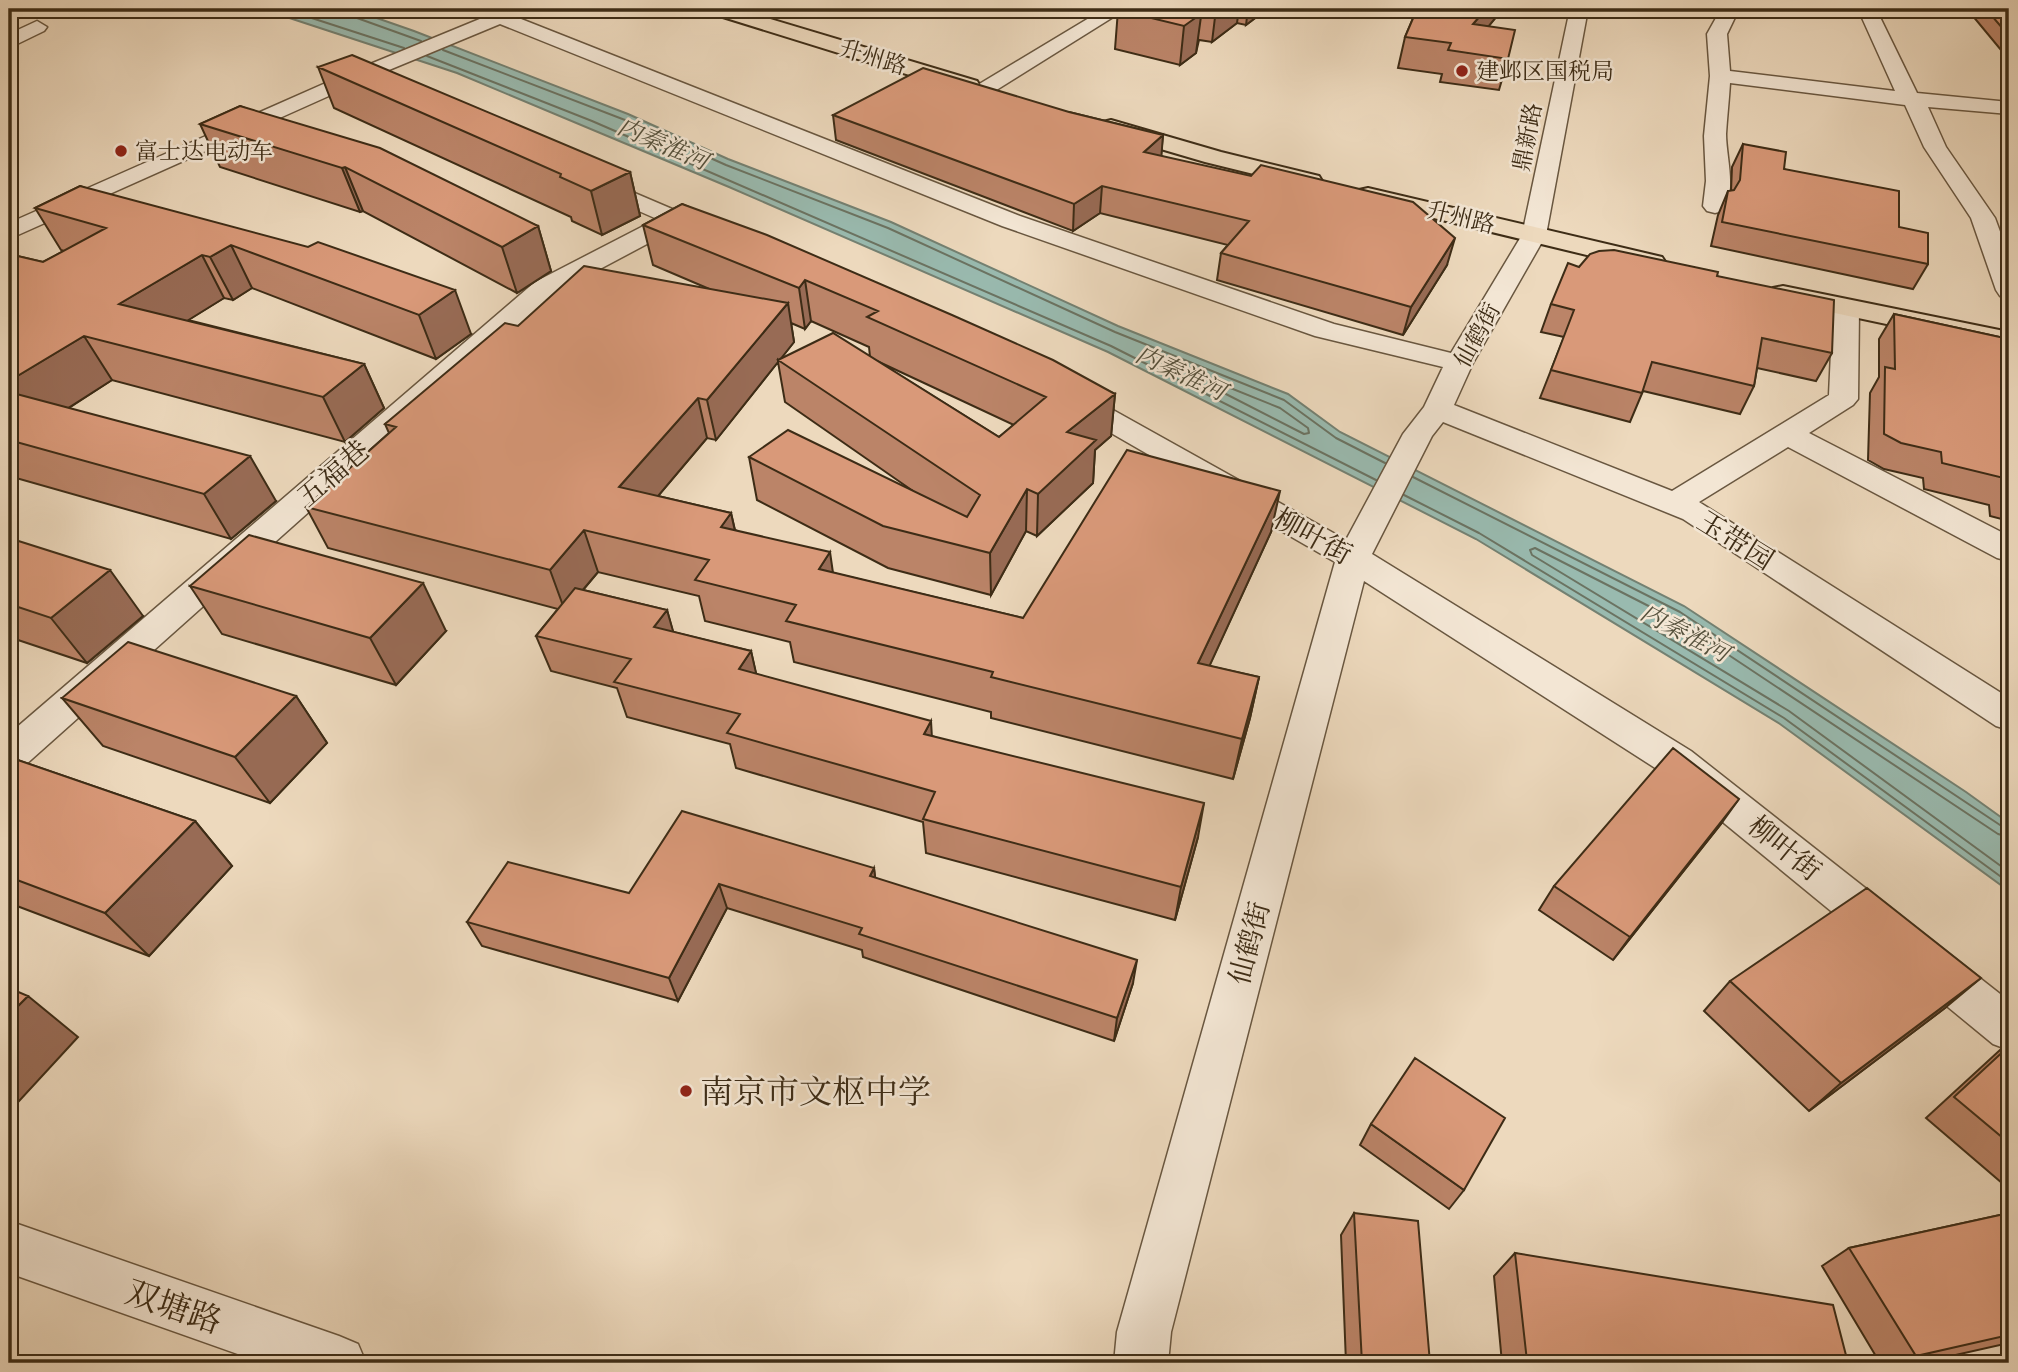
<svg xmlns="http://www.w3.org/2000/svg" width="2018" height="1372" viewBox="0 0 2018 1372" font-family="Vollkorn,'Noto Serif SC',serif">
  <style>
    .water { fill: #99baaf; stroke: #748172; stroke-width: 2 }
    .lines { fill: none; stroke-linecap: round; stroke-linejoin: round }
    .shore-far1 { stroke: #6b7362; stroke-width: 2 }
    .shore { stroke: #6b7362; stroke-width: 2.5 }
    .minor-casing { stroke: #695740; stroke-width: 3 }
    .major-casing { stroke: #3d2c16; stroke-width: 4 }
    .minor { fill: #f3e6d4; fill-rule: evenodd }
    .major { fill: #edd9bd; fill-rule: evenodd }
    .wall { fill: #bb8468; stroke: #3d2c16; stroke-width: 2; fill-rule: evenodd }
    .shaded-wall { fill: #986b55; stroke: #3d2c16; stroke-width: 2 }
    .building { fill: #d99979; stroke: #3d2c16; stroke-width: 2 }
    .poi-dot { fill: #8f2418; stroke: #f3e6d4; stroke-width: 2.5 }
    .labels { text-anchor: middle; stroke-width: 5; stroke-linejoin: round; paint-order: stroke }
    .far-street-label { font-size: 23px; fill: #3d2c16; stroke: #f3e6d4 }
    .far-poi-label { font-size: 23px; fill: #3d2c16; stroke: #f3e6d4; text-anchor: start }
    .far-water-label { font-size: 24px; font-style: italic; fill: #54503c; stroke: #f3e6d4 }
    .street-label { font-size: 28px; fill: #3d2c16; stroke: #f3e6d4 }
    .near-poi-label { font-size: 33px; fill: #3d2c16; stroke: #f3e6d4; text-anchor: start }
    .near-street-label { font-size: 33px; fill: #3d2c16; stroke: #f3e6d4 }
  </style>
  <rect width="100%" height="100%" fill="#edd9bd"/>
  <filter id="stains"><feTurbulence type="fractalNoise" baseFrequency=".00286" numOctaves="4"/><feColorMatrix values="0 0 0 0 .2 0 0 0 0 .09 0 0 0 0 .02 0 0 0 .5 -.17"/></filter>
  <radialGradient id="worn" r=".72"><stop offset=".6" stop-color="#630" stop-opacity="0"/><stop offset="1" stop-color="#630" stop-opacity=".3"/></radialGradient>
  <path class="water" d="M262,9H351L414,31L628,114L728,159L891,222L1118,326L1288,394L1340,432L1684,606L1966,792L2009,823V891L1780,724L1476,539L1108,352L729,187L457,73Z"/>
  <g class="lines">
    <path class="shore-far1" d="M284,9L404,48
      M353,9L357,18L421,41
      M443,50L625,120L726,165L888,228L1115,332L1284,400L1336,438L1385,463
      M427,56L592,121L1111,346L1376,480
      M1223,385L1280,408L1308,428L1309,433L1304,434L1220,391L1218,387Z
      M1413,477L1680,612L2003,827L2009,828
      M1404,495L1479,533L1784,718L2004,879
      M2009,837L1998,834L1676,620L1535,548L1530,550L1532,555L1789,711L2009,872"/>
    <path class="shore" d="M2002,878L2009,883"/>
    <g class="minor-casing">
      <path id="minor" d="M504,9H529L516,17L1020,216L1334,324L1451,353L1522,235L1570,9H1588L1546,235L1473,363L1454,405L1672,491L1829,395L1833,309L1837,303L1846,301L1855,303L1859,309L1858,399L1853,405L1809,433L2009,536V561L1997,558L1788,447L1699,502L2009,698V730L1996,726L1683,519L1443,422L1432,436L1372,554L1691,751L2009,1001V1050L1993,1044L1663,773L1364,581L1171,1332L1168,1363H1114L1117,1332L1335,562L1059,403L1054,397L1059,391L1069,388L1079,391L1346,540L1403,434L1424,407L1443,367L1315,336L1002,226L500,24L360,82L9,239V223L346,74Z
        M1104,9H1126L990,94H976L973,90L976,86Z
        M1721,9H1739L1727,34L1730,71L1895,91L1858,9H1876L1917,93L2009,102V114L1928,107L1946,147L1995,218L2009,256V298L2000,296L1996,290L1971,218L1924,147L1905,105L1730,83C1729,100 1727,117 1726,134C1726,157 1737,191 1723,211L1715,213L1707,211L1703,206L1706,181L1704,136L1710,76L1707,34Z
        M37,21L47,27L44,31L9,48V34Z
        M590,174L719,229L722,234L719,239L710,241L701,239L677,228L553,294L23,767L9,771V734L535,282L657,219L582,186L578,181L582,176Z
        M9,1221L339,1336L358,1344L366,1363H263L9,1273Z"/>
    </g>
    <g class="major-casing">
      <path id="major" d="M707,9H737L977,81L980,86L977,91H961L710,13Z
        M1111,120L1221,152L1319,176L1322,181L1319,186L1310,188L1205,162L1103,132L1100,127L1103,122Z
        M1368,188L1662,257L1666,263L1662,269L1653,271L1359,200L1356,195L1359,190Z
        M1783,286L2009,332V350L1773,300L1769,294L1773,288Z"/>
    </g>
    <use href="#minor" class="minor"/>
    <use href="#major" class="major"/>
  </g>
  <path class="wall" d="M1119,9H1267L1246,25L1237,23L1212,42L1199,40L1196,53L1180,65L1115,49L1118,10Z
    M1411,9H1499L1497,16L1488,26L1508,59L1499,90L1440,82L1442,74L1398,68L1405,37L1414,16L1410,15Z
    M1967,9H2009V51L2001,50Z
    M318,67L630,172L640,216L602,235L572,221L571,217L334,108Z
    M240,106L538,226L551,271L517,293L363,211L360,212L220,167L200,124Z
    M1069,112L1163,135L1161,156L1447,265L1403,335L1217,280L1221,253L1228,245L1100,213L1073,231L836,140L833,115Z
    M1743,144L1784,169L1899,227L1928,264L1913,289L1711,246L1718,215L1728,191H1731L1732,167Z
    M80,186L471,334L436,359L252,288L233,300L224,298L188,320L364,364L384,408L345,442L112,380L69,408L276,501L231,539L9,476V254L43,262L64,251L61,250L35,208Z
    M682,204L1115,394L1111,436L1095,450L1093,483L1037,536L1026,531L991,595L888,568L757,500L749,457L913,491L785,402L778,362L716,440L707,438L658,496L731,513L735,530L833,573L1023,618L1271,532L1209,666L1259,677L1250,718L1233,779L991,718V712L794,662L790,642L705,621L699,596L598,572L583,590L667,610L673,632L751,651L756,674L932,736L1198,837L1175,920L926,853L923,822L736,768L730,744L627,717L617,688L551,671L536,636L558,609L328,548L306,507L389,433L385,424L518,326L707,288L653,265L643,225ZM811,321L869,347L870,357L781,358L794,342L791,323L805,329ZM877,361L1014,425L999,437Z
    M1579,267L1717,276L1832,353L1816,381L1757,368L1754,386L1740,414L1643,391L1630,422L1540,398L1564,337L1541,332L1551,304Z
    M1894,314L2009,339V521L1990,516L1989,505L1924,489L1923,478L1884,469L1868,460L1870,393L1879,377V339Z
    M9,538L143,616L87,663L9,637Z
    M190,586L446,631L396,685L222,634Z
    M296,696L327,743L270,803L103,746L62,698Z
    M9,757L195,821L232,866L149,956L9,903Z
    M1721,824L1613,960L1539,910L1554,886Z
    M874,868L875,878L1133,983L1114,1041L863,957L862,950L727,908L678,1001L482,946L467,922L629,893Z
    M1730,981L1945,1008L1809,1111L1704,1011Z
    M2009,1043V1189L1926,1118L2000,1050Z
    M1371,1124L1464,1190L1449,1209L1360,1145Z
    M1354,1213L1430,1363H1346L1341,1235Z
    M2009,1213V1343L1920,1363H1880L1822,1266L1849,1248Z
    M1515,1253L1848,1363H1502L1494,1276Z"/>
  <path class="shaded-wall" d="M1202,9L1196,53L1180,65L1184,26Z
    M1216,9H1239L1237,23L1212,42Z
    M1248,9H1267L1246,25Z
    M1486,9H1499L1497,16L1467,53L1473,24Z
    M1163,135L1161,161L1144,152Z
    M345,167L363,211L360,212L342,168Z
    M630,172L640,216L602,235L591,191Z
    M1102,186L1100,213L1073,231L1074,204Z
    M538,226L551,271L517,293L502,247Z
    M1455,238L1447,265L1403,335L1411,307Z
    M231,245L252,288L233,300L210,257Z
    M202,255L224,298L145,347L119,304Z
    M805,280L811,321L805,329L799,288Z
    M455,290L471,334L436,359L419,315Z
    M788,303L794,342L779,361L778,360V362L716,440L707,400Z
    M84,336L112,380L29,433L9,405V381Z
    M364,364L384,408L345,442L323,397Z
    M1115,394L1111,436L1095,450L1093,483L1037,536L1038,494L1067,432Z
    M698,398L707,438L631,528L619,487Z
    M250,456L276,501L231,539L204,494Z
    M1027,489L1026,531L991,595L990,553Z
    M1280,491L1271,532L1192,704L1198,663Z
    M731,513L740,554L721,527Z
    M584,530L598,572L565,611L550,570Z
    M830,552L836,594L819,569Z
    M110,570L143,616L87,663L51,618Z
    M423,583L446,631L396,685L370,638Z
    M667,610L677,645L654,627Z
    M751,651L759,686L739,669Z
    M1259,677L1250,718L1233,779L1242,739Z
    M296,696L327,743L270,803L235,757Z
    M931,721L933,756L924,734Z
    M1739,799L1721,824L1613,960L1630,937Z
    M1204,803L1198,837L1175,920L1181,887Z
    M195,821L232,866L149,956L105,913Z
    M874,868L877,892L870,876Z
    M719,884L727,908L678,1001L669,978Z
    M1137,960L1133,983L1114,1041L1117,1018Z
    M1981,978L1945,1008L1809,1111L1841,1083Z
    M28,996L78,1037L9,1112V1015Z"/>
  <path class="building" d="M1119,9H1202L1201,14L1184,26L1118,10Z
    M1417,9H1486L1473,24L1515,30L1508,59L1448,50L1451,43L1405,37Z
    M1986,9H2009V36Z
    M352,55L630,172L591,191L560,177L561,174L318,67Z
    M923,68L1069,112L1163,135L1144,152L1251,176L1261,165L1413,202L1455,238L1411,307L1221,253L1249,221L1102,186L1074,204L833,115Z
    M240,106L380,148L538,226L502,247L345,167L342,168L200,124Z
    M1743,144L1786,152L1784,169L1899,191V227L1928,233V264L1722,222L1728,191L1734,190L1740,180Z
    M80,186L308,247L318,242L455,290L419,315L231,245L210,257L202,255L119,304L364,364L323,397L84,336L9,381V254L43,262L106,228L35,208Z
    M682,204L767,235L952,315L1053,360L1115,394L1067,432L1096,440L1038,494L1027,489L990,553L883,526L749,457L788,430L967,517L980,495L778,360L833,333L999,437L1046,397L867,317L878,311L805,280L799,288L643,225Z
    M1614,250L1718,272L1717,276L1834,300L1832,353L1762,338L1754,386L1652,362L1642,393L1551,370L1574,310L1551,304L1568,263L1579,267L1590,254L1599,251Z
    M584,266L788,303L707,400L698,398L619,487L731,513L721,527L830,552L819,569L1023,618L1127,450L1280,491L1198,663L1259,677L1242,739L991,677L993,672L786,621L796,605L695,580L709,560L584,530L550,570L306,507L396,427L385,424L505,323L518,326Z
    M1894,314L2009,339V487L2008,479L1942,463L1941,452L1901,443L1884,434L1885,367L1895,369Z
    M9,392L250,456L204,494L9,440Z
    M249,535L423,583L370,638L190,586Z
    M9,538L110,570L51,618L9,604Z
    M575,588L667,610L654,627L751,651L739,669L931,721L924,734L1204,803L1181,887L923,819L935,792L727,733L740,714L614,682L631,659L536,636Z
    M128,642L296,696L235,757L62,698Z
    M1673,748L1739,799L1630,937L1554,886Z
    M9,757L195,821L105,913L9,877Z
    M682,811L874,868L870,876L1137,960L1117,1018L859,934L862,928L719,884L669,978L467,922L508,862L629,893Z
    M1867,888L1981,978L1841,1083L1730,981Z
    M9,988L28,996L9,1015Z
    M2009,1046V1143L1954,1097Z
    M1415,1058L1505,1118L1464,1190L1371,1124Z
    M1354,1213L1418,1221L1430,1363H1362Z
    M2009,1213V1335L1916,1356L1849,1248Z
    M1515,1253L1833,1305L1848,1363H1540L1527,1361Z"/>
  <g class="poi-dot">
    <circle cx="1462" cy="71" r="7"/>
    <circle cx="121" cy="151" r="7"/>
    <circle cx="686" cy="1091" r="7"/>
  </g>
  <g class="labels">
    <g class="far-street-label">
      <text transform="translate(873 57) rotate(17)" y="8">升州路</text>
      <text transform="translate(1527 137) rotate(-79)" y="8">鼎新路</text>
      <text transform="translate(1461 217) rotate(14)" y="8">升州路</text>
      <text transform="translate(1477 335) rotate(-61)" y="8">仙鹤街</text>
    </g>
    <g class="far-poi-label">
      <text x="1476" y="79">建邺区国税局</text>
      <text x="135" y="159">富士达电动车</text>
    </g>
    <g class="far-water-label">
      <text transform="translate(663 144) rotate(23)" y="8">内秦淮河</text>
      <text transform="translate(1181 373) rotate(25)" y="8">内秦淮河</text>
      <text transform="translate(1685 633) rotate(28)" y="8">内秦淮河</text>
    </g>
    <g class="street-label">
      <text transform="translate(333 473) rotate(-41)" y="10">五福巷</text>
      <text transform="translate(1313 536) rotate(29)" y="10">柳叶街</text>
      <text transform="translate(1736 540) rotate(32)" y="10">玉带园</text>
      <text transform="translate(1785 848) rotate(39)" y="10">柳叶街</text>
      <text transform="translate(1249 943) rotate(-75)" y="10">仙鹤街</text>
    </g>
    <g class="near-poi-label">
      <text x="700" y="1103">南京市文枢中学</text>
    </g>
    <g class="near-street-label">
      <text transform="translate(174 1306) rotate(19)" y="12">双塘路</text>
    </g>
  </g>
  <rect width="2018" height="1372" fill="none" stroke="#edd9bd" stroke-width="35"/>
  <rect x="10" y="10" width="1997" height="1351" fill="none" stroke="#3d2c16" stroke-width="3.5"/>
  <rect x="18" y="18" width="1983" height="1337" fill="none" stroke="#3d2c16" stroke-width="2"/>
  <rect width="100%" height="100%" filter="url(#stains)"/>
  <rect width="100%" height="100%" fill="url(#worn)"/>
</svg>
